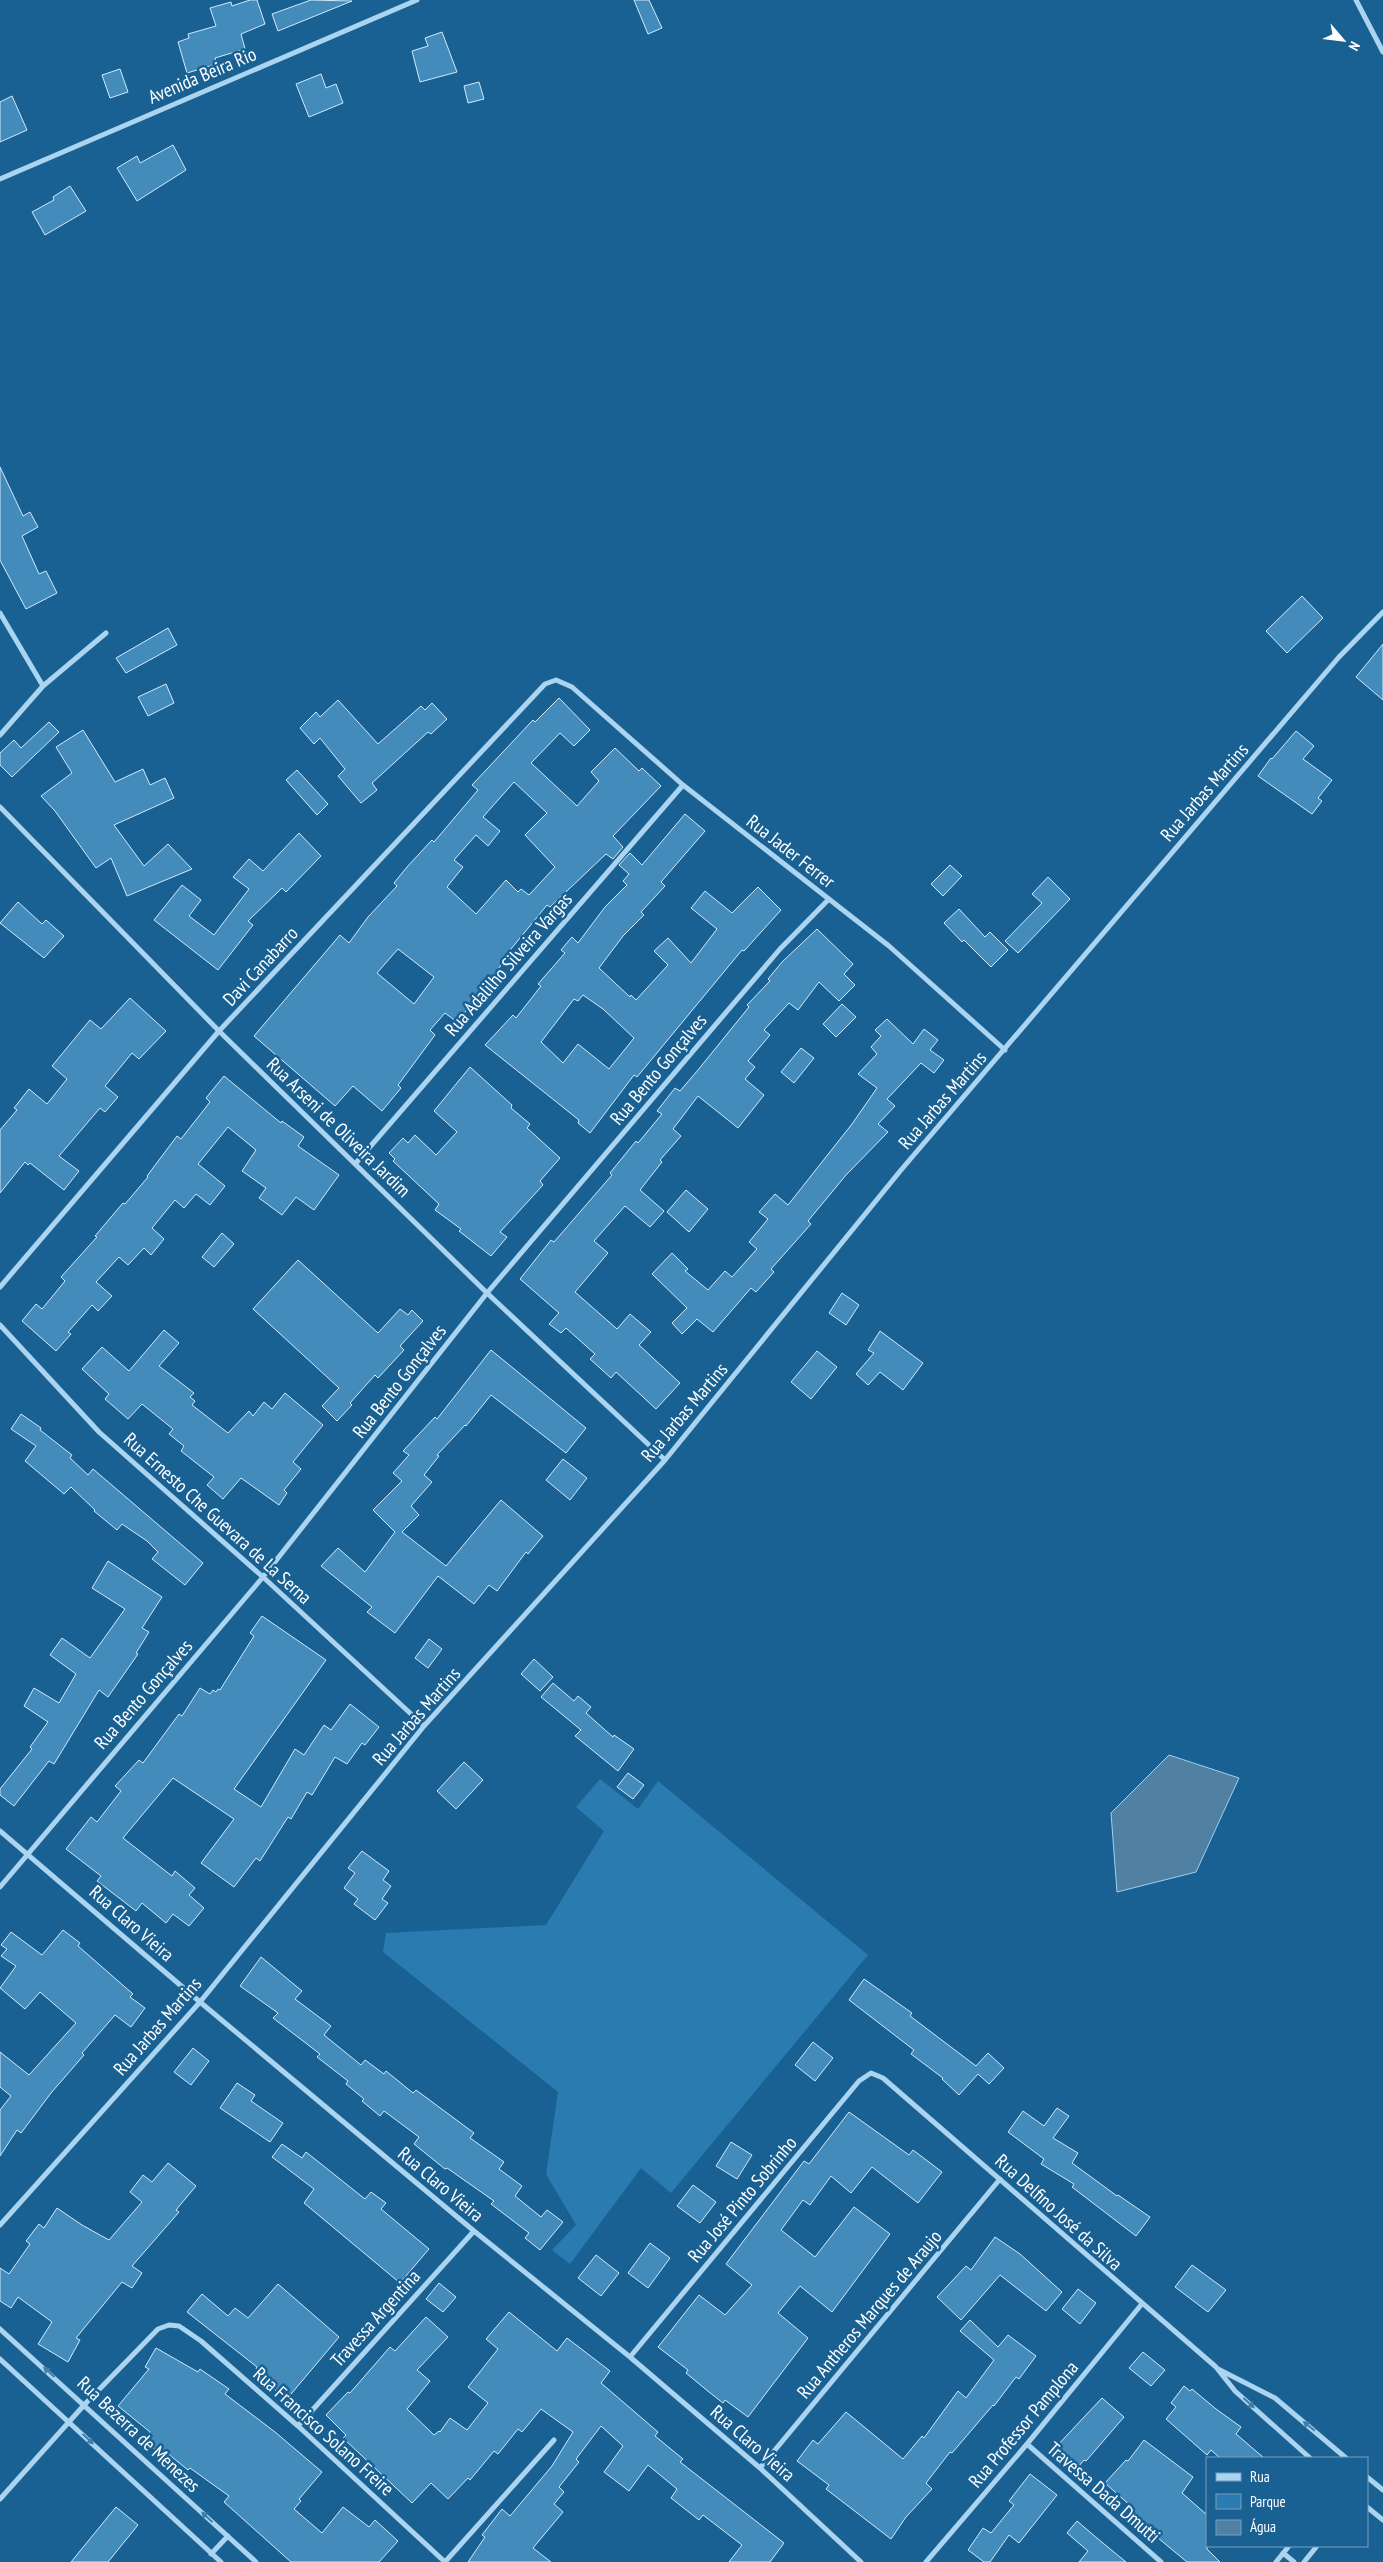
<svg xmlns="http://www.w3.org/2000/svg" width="1383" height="2562" viewBox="0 0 1383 2562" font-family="'PT Sans Narrow',sans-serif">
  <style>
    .green { fill: #2a7baf }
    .water { fill: #5081a3; stroke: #9dd1f1 }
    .building { fill: #438bba; stroke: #d1eafb; fill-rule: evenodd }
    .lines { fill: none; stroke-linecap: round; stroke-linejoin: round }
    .street { stroke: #aad4ef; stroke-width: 5 }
    .oneway { fill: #3e7eaa }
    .labels { text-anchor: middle; stroke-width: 5; stroke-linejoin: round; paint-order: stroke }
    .street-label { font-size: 19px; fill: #fff; stroke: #1a6193 }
  </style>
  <rect width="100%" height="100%" fill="#1a6193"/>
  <path class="green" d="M600,1779L638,1809L658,1781L868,1955L671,2193L641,2168L570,2264L552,2250L576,2225L546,2174L558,2092L383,1952L386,1933L546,1925L604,1831L576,1807Z"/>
  <path class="water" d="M1169,1755L1239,1778L1196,1872L1117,1892L1111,1813Z"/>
  <path class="building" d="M250,0H257L265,24L241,34L245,49L215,58L217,64L187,73L178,42L189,38L188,34L216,26L210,8L231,2L232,6Z
    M311,0L352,1L278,31L272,14Z
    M634,0H649L662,28L648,34Z
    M442,32L457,72L420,82L412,51L428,46L425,38Z
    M120,69L128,92L110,98L102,75Z
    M321,74L326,88L336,84L343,103L309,117L296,84Z
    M479,82L484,99L468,103L464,86Z
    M12,96L27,130L0,142V102Z
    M173,145L186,170L137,201L117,168L137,156L140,163Z
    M70,186L86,211L45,235L32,212L54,200L53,197Z
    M0,467L23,516L30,512L38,527L22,536L39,574L46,571L57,593L26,609L0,560Z
    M1302,596L1323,618L1287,653L1266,631Z
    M168,628L177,645L126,673L116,658Z
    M1383,644V700L1356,677Z
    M166,684L174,703L148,716L138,697Z
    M559,698L590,730L574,746L560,733L531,763L577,806L599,781L591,772L615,748L639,771L642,768L661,786L613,836L623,847L613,859L606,854L550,907L547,905L502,960L504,961L484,989L457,1022L445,1013L430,1030L435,1035L398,1085L401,1088L382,1111L353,1086L335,1106L254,1036L340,935L349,943L368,917L397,886L394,883L407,867L432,840L434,842L478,790L472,785L533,720L535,722ZM514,782L547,813L525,835L555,867L529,895L521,889L518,892L506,880L476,914L447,887L463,867L454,860L476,835L488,846L500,831L483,817ZM398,949L434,977L414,1004L377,973Z
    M338,700L378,744L421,706L425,710L432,703L447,719L431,734L428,732L372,783L377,790L361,803L338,776L345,769L320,738L314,744L300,728L316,712L320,717Z
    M49,722L59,732L12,777L0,765V753L14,740L21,748Z
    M83,730L115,782L143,769L150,785L165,778L174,798L114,825L144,866L168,844L192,869L127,896L111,858L96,868L55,811L41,796L72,773L56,747Z
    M1296,731L1314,746L1303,759L1332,780L1318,798L1322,801L1312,814L1258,776L1271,758L1272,759Z
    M297,770L328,804L317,815L286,780Z
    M685,814L705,831L661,882L665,886L641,912L644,915L623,936L599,968L630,997L631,995L636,1000L668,965L654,951L668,938L691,963L717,929L691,908L705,891L732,913L758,887L781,910L744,951L742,950L637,1077L634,1075L590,1133L578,1123L579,1120L485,1045L513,1015L516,1018L541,986L538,984L565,953L561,950L572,937L578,943L605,907L627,885L623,881L629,874L619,865L630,853L642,865ZM583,995L603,1009L634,1038L609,1069L578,1044L563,1063L541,1042L574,999L578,1001Z
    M299,833L321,856L286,892L282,888L248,921L253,925L218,970L154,920L182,885L201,900L189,916L214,935L249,889L233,877L249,859L263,871Z
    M950,865L962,876L943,896L931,884Z
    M1048,877L1070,899L1018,953L1005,941L1042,903L1032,894Z
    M18,902L42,924L46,920L64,936L44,958L0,923Z
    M959,909L985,937L990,932L1008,950L991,967L964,940L962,942L944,923Z
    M817,929L853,964L844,974L855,985L839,1001L819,982L798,1010L789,1003L764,1030L770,1035L748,1061L755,1067L745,1079L764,1095L738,1128L698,1096L673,1129L681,1136L660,1160L662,1162L640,1190L664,1211L650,1227L625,1206L594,1241L608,1253L575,1292L617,1329L630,1314L651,1332L639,1345L680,1383L656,1409L616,1372L611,1378L590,1359L595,1354L566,1328L561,1333L549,1324L559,1313L520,1279L551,1240L554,1242L612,1175L610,1173L636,1141L638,1143L662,1114L657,1111L675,1088L680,1091L698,1070L749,1007L747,1005L770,981L768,979L782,962Z
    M130,998L166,1031L139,1059L132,1053L105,1086L118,1097L105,1112L100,1108L59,1156L79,1171L64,1190L30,1163L28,1165L25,1162L0,1193V1130L17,1110L14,1108L29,1089L47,1104L67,1079L52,1066L90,1020L101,1029Z
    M842,1004L856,1017L836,1037L823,1024Z
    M887,1019L913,1044L924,1029L938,1040L930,1050L944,1060L934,1073L921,1063L887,1099L895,1106L878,1124L888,1132L846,1175L808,1221L811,1224L771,1269L774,1272L756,1292L751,1288L713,1332L697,1319L682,1334L672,1323L687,1308L652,1274L672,1253L688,1269L685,1271L708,1290L725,1271L732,1277L757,1249L749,1242L768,1219L759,1212L775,1194L788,1205L852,1124L877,1088L858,1074L877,1054L871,1047L881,1036L875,1030Z
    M801,1048L814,1058L794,1083L781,1072Z
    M470,1067L512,1105L511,1108L530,1124L527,1128L560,1158L540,1181L543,1185L500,1232L507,1237L491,1256L459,1231L461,1229L435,1210L439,1204L393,1161L395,1159L389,1153L403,1138L408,1143L415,1135L436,1155L457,1132L434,1111Z
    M224,1076L281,1123L282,1121L304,1137L298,1146L339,1175L314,1210L296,1197L282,1215L259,1198L266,1188L242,1171L256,1150L228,1127L198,1164L225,1186L210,1205L196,1194L184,1208L175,1200L152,1228L164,1239L151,1255L144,1248L128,1265L119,1257L96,1282L112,1296L98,1311L92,1305L68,1332L71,1334L56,1351L22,1321L36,1304L42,1309L65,1281L61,1277L97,1237L95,1236L123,1203L125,1204L148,1177L147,1176L177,1136L181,1139L210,1102L206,1098Z
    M686,1190L708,1209L689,1232L667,1212Z
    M222,1233L234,1244L214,1267L202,1257Z
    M298,1260L378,1333L400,1309L408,1315L412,1310L423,1321L400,1346L404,1350L378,1378L375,1375L350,1403L352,1405L337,1421L322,1406L339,1388L253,1309Z
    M842,1293L859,1305L846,1325L829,1313Z
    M164,1330L179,1343L159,1366L194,1393L190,1397L195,1401L192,1405L228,1433L249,1411L253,1416L264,1402L272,1409L285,1393L323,1425L293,1462L301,1469L284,1490L287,1493L279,1505L241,1478L223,1499L207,1485L214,1477L181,1451L184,1446L169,1434L173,1429L142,1404L128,1419L105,1399L109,1394L82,1369L102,1347L129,1371Z
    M880,1331L923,1363L903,1390L880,1372L868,1385L856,1374L874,1353L868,1350Z
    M491,1350L586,1428L566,1453L491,1395L466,1426L465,1425L437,1455L439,1456L424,1475L432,1482L411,1506L419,1515L402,1532L446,1566L501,1500L543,1536L528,1554L526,1552L497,1591L489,1585L474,1604L438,1576L395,1633L367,1612L372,1607L321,1566L338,1548L365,1572L395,1532L373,1510L402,1481L393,1473L409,1455L403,1451L435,1417L437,1419Z
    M817,1351L837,1367L811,1399L791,1382Z
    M21,1414L41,1428L40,1430L72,1455L70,1458L88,1475L93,1469L203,1563L185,1585L152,1559L158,1552L147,1541L122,1524L117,1530L94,1511L95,1510L71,1487L64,1494L25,1461L36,1446L11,1429Z
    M563,1459L587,1478L570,1500L546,1480Z
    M108,1561L162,1597L142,1628L149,1632L136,1653L138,1654L108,1697L99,1690L54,1764L49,1761L14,1806L0,1795V1789L32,1749L30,1747L48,1722L24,1706L34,1688L59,1703L76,1674L50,1655L62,1638L90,1658L125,1609L92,1588Z
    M262,1616L326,1660L234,1789L261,1807L295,1749L304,1755L324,1725L331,1730L350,1704L379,1727L365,1745L362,1743L347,1764L335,1757L312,1795L307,1792L291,1819L288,1817L260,1861L256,1858L234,1887L201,1863L234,1819L173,1778L123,1838L172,1876L175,1871L195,1888L189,1895L204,1908L189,1926L173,1914L166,1923L142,1903L136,1911L97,1881L101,1876L66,1849L91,1817L97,1822L121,1791L115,1786L139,1760L143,1763L179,1714L182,1716L200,1688L210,1694L213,1690L216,1692L218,1689L220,1690L254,1636L250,1633Z
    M429,1639L442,1649L428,1668L415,1658Z
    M534,1659L553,1677L540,1691L521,1674Z
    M553,1683L574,1701L578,1696L591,1707L586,1713L613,1737L614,1735L634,1749L618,1771L575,1736L581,1730L541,1697Z
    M464,1762L483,1780L456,1809L437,1791Z
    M628,1773L644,1785L633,1799L617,1787Z
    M362,1851L389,1871L383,1880L391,1886L382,1899L388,1903L375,1920L354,1904L358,1899L344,1888L355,1873L348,1868Z
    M63,1930L80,1943L78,1946L133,1994L130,1997L145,2008L131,2027L115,2015L82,2053L84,2055L51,2093L21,2133L17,2130L0,2156V2110L11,2096L0,2087V2052L29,2075L76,2023L40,1992L25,2009L0,1988L16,1966L1,1956L7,1949L1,1945L11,1932L42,1955Z
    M261,1957L302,1991L295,1999L331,2026L324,2035L361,2065L365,2060L384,2074L386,2071L413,2093L416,2090L474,2133L470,2138L504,2162L499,2169L522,2186L515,2196L541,2217L547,2210L563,2222L540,2250L525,2238L529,2233L491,2204L494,2201L447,2168L445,2169L414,2144L419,2137L384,2111L380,2116L362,2101L364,2099L346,2084L348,2081L317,2057L320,2054L273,2018L278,2013L240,1986Z
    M864,1979L912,2013L910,2016L976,2066L988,2053L1004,2068L989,2084L978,2074L959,2095L942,2079L943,2078L911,2054L914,2050L849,2000Z
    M813,2042L833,2058L815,2081L795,2065Z
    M193,2048L209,2061L191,2085L174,2072Z
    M237,2083L255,2095L251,2101L283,2123L270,2142L220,2108Z
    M1057,2108L1069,2116L1053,2138L1078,2153L1072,2163L1117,2196L1118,2195L1150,2217L1136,2236L1072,2187L1074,2184L1041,2164L1044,2159L1008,2132L1023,2111L1044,2126Z
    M849,2112L909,2155L913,2150L942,2172L918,2203L872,2167L851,2193L831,2176L810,2205L803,2200L781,2230L815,2257L854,2207L890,2234L832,2312L800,2286L778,2313L808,2338L748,2417L725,2400L723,2403L709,2392L686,2373L688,2370L658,2347L699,2295L725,2315L752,2285L726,2264L804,2161L809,2164Z
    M731,2142L752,2155L737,2179L716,2166Z
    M282,2144L302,2158L306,2152L365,2199L371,2192L386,2203L381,2209L429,2249L400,2283L304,2203L314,2189L272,2157Z
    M168,2163L196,2186L176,2210L179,2212L132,2266L142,2273L132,2288L122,2282L76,2338L80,2340L68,2362L38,2344L52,2322L18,2297L11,2308L0,2301V2268L9,2274L30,2244L26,2241L39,2224L44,2228L57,2208L82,2225L109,2240L142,2202L130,2192L143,2175L152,2182Z
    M693,2185L716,2202L700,2223L677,2206Z
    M995,2237L1020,2254L1062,2292L1046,2311L1000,2275L961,2320L937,2297L966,2266L971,2270Z
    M650,2243L670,2258L648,2288L628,2273Z
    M596,2255L619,2273L601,2296L578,2278Z
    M1192,2265L1226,2290L1208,2312L1175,2287Z
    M439,2283L456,2297L443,2312L426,2299Z
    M278,2284L339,2337L286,2400L273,2388L276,2384L256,2369L257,2367L187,2312L202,2294L228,2316L235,2308L248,2318Z
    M1078,2289L1096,2303L1080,2324L1062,2309Z
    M509,2312L557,2351L567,2338L610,2371L601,2383L658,2432L655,2436L683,2459L680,2462L784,2543L770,2562H729L742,2545L703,2515L699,2520L671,2498L677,2489L648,2465L629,2491L604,2472L623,2446L601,2426L576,2459L579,2462L559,2487L564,2492L554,2504L563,2512L533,2548L551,2562H468L485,2537L482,2535L502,2509L510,2516L552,2466L573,2432L541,2409L522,2432L518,2429L498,2454L494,2451L470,2480L468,2478L448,2499L431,2483L412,2503L343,2438L346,2435L326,2415L348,2392L350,2393L390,2347L395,2351L426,2317L448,2337L417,2370L430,2381L407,2409L434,2435L439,2431L440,2432L450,2418L467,2430L488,2403L468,2387L498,2349L486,2339Z
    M970,2320L998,2347L1008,2335L1036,2356L1019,2379L1016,2377L994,2406L993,2405L952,2453L950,2452L926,2483L932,2489L906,2517L891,2539L826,2489L829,2485L797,2461L813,2440L818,2444L846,2412L903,2459L922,2436L924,2438L958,2391L966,2398L994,2360L960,2331Z
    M156,2348L198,2372L200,2369L229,2389L225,2394L275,2432L322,2472L299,2499L301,2501L294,2509L322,2533L343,2507L369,2527L375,2520L398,2541L379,2562H291L224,2502L229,2496L190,2468L188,2470L167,2453L164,2457L144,2440L150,2432L118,2406L149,2369L145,2367Z
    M1143,2352L1165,2370L1151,2386L1129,2368Z
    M1184,2386L1190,2391L1192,2389L1216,2409L1241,2427L1236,2434L1264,2458H1220L1211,2450L1207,2455L1166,2419L1176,2407L1171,2403Z
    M1102,2398L1124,2417L1086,2461L1084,2460L1078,2467L1055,2448Z
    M1144,2440L1193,2477L1182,2493L1207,2515V2549L1220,2562H1187L1146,2528L1130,2511L1133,2508L1105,2483L1126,2460L1128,2461Z
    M1030,2474L1057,2495L1019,2543L1009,2535L990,2562H984L968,2550L983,2528L991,2533L1014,2505L1009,2501Z
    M116,2507L138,2525L108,2562H71Z
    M1077,2521L1098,2539L1126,2562H1079L1088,2551L1067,2533Z"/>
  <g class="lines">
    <path class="street" d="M1356,0L1383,52
      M0,179L417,0
      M0,613L43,686
      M0,735L43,686L106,633
      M0,807L219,1031L487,1293L665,1460
      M356,1163L683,785
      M0,1287L219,1031L545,684L556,680L572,687L683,785L889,946L1005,1050
      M0,1325L99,1432L263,1577L424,1726
      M0,1831L200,2002L474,2231L630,2357L760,2468L861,2562
      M0,1887L263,1577L487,1293L780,949L828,900
      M0,2225L200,2002L424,1726L665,1460L901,1170L1339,657L1383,612
      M0,2329L256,2562
      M630,2357L859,2081L871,2073L883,2078L1216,2367L1235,2391L1310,2458
      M0,2359L221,2562
      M1218,2369L1275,2398L1346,2458
      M298,2426L474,2231
      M1027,2444L1161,2562
      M760,2468L1000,2179
      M1367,2477L1383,2490
      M0,2499L85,2404L158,2329L169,2325L179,2326L201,2341L298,2426L445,2562
      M1367,2507L1383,2520
      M1283,2553L1294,2562
      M211,2554L228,2536
      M445,2562L554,2440
      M926,2562L1027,2444L1141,2305
      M1276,2562L1289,2546
      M1304,2562L1317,2546"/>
  </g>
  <defs><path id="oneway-solid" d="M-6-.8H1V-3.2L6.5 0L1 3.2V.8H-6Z" transform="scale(1.25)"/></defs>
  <g class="oneway">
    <use href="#oneway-solid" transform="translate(49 2372) rotate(-138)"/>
    <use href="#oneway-solid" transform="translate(1249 2403) rotate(42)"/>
    <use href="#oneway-solid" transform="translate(1309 2426) rotate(-141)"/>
    <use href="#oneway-solid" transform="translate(88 2439) rotate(43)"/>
    <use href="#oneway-solid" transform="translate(207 2517) rotate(-137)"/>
  </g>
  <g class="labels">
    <g class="street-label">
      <text transform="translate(202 75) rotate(-23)" y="7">Avenida Beira Rio</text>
      <text transform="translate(1204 792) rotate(-49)" y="7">Rua Jarbas Martins</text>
      <text transform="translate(791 851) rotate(38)" y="7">Rua Jader Ferrer</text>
      <text transform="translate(508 964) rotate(-49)" y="7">Rua Adalilho Silveira Vargas</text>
      <text transform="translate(260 966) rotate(-47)" y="7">Davi Canabarro</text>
      <text transform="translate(658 1069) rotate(-50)" y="7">Rua Bento Gonçalves</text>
      <text transform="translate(942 1100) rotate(-49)" y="7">Rua Jarbas Martins</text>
      <text transform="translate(339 1127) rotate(44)" y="7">Rua Arseni de Oliveira Jardim</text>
      <text transform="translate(399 1381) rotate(-52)" y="7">Rua Bento Gonçalves</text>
      <text transform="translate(684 1412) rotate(-50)" y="7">Rua Jarbas Martins</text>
      <text transform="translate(218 1518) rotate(42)" y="7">Rua Ernesto Che Guevara de La Serna</text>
      <text transform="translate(143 1694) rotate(-49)" y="7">Rua Bento Gonçalves</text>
      <text transform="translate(416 1716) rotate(-49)" y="7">Rua Jarbas Martins</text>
      <text transform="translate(132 1923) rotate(41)" y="7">Rua Claro Vieira</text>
      <text transform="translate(157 2026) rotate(-49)" y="7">Rua Jarbas Martins</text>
      <text transform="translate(441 2184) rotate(40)" y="7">Rua Claro Vieira</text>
      <text transform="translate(742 2199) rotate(-50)" y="7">Rua José Pinto Sobrinho</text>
      <text transform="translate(1059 2212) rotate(42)" y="7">Rua Delfino José da Silva</text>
      <text transform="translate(869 2314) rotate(-50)" y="7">Rua Antheros Marques de Araujo</text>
      <text transform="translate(375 2318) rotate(-48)" y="7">Travessa Argentina</text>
      <text transform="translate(1023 2424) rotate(-50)" y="7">Rua Professor Pamplona</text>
      <text transform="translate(324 2431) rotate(42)" y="7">Rua Francisco Solano Freire</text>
      <text transform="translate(139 2434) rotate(43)" y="7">Rua Bezerra de Menezes</text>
      <text transform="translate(753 2443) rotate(41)" y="7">Rua Claro Vieira</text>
      <text transform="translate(1104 2492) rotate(41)" y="7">Travessa Dada Dmutti</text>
    </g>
  </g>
  <rect x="1206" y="2457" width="162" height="90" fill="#1a6193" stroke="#76a0be"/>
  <rect x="1216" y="2473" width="25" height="8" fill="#aad4ef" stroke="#76a0be"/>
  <text x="1250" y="2482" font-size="15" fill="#ffffff">Rua</text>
  <rect x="1216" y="2494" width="25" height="15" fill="#2a7baf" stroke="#76a0be"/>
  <text x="1250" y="2507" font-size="15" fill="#ffffff">Parque</text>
  <rect x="1216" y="2520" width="25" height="15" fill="#5081a3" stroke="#76a0be"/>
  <text x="1250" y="2532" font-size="15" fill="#ffffff">Água</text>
  <g transform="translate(1343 40) rotate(118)" stroke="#1a6193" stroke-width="4" paint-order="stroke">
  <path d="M0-4L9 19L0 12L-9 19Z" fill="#ffffff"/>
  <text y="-8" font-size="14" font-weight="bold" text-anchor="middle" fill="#ffffff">N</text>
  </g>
</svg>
